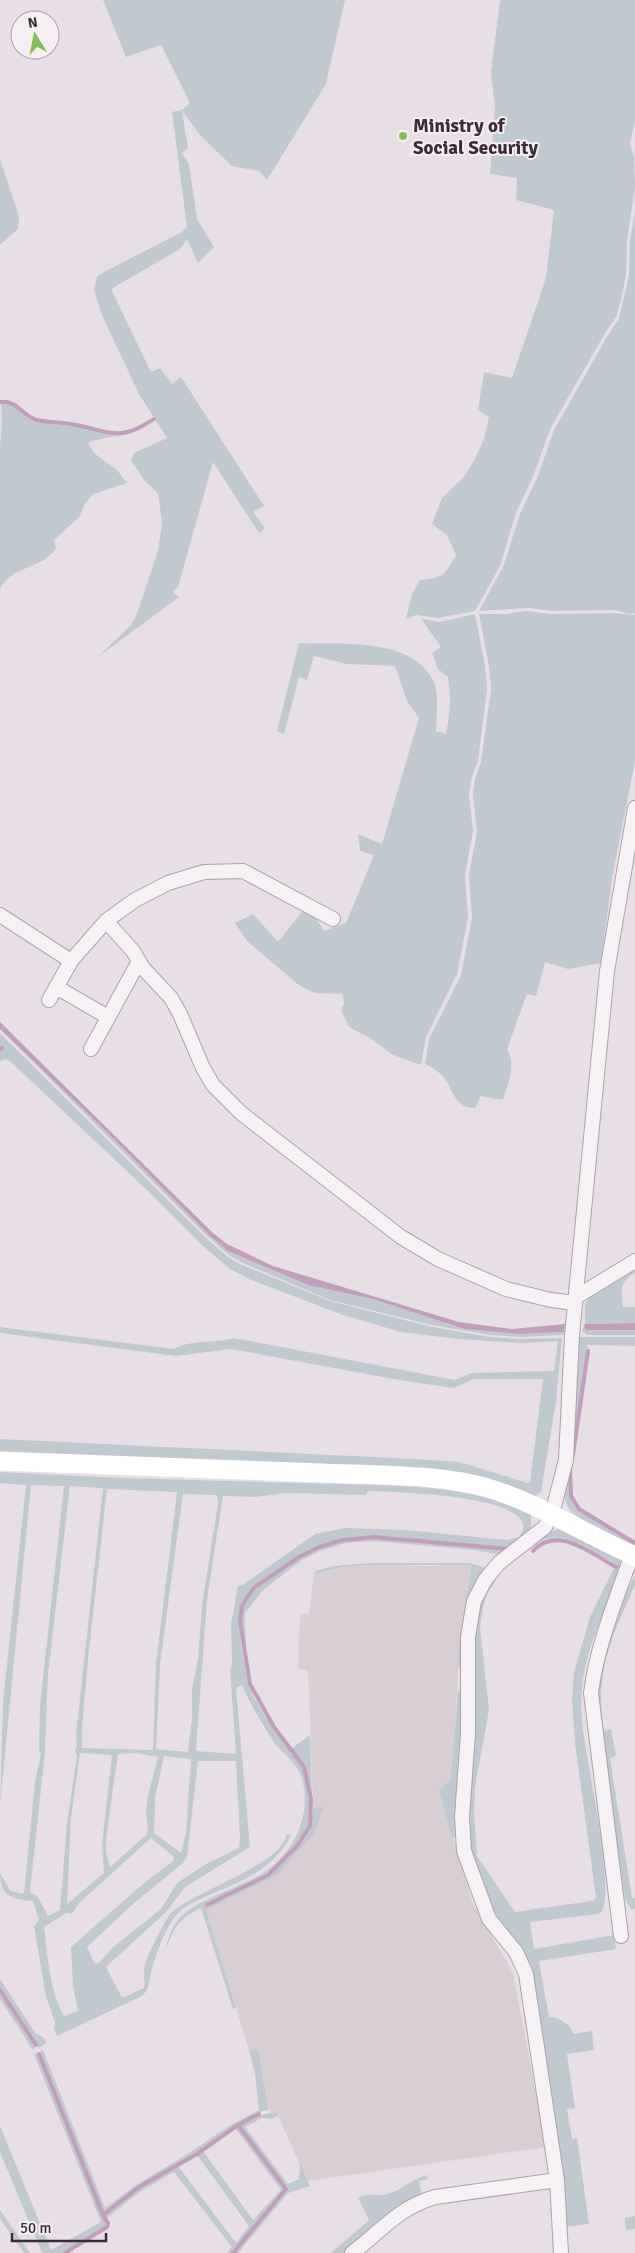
<svg xmlns="http://www.w3.org/2000/svg" width="635" height="2253" viewBox="0 0 635 2253" font-family="Signika,sans-serif">
  <style>
    .built { fill: #d8ced4 }
    .green { fill: #c1c9d0; fill-rule: evenodd }
    .water { fill: #c39ebc }
    .lines { fill: none; stroke-linecap: round; stroke-linejoin: round }
    .stream { stroke: #c39ebc; stroke-width: 4 }
    .minor-casing { stroke: #ada1aa; stroke-width: 16 }
    .minor { stroke: #f6f1f4; stroke-width: 14 }
    .secondary { stroke: #fff; stroke-width: 19 }
    .poi-dot { fill: #84c050; stroke: #f5eef3; stroke-width: 2 }
    .labels { text-anchor: middle; stroke-width: 4; stroke-linejoin: round; paint-order: stroke }
    .poi-label { font-size: 19px; font-weight: bold; fill: #3c2a36; stroke: #f5eef3; text-anchor: start }
  </style>
  <rect width="100%" height="100%" fill="#e7dfe5"/>
  <path class="built" d="M468,1564L472,1565L460,1632L453,1772L449,1783L439,1792L473,1904L513,1973L546,2147L307,2181L277,2113L270,2114L258,2050H249L206,1910L277,1875L315,1833L322,1807L313,1808L309,1685L307,1670L298,1668L300,1614H309L314,1574L342,1567L374,1565L433,1566Z"/>
  <path class="green" d="M103,0H345L326,84L267,180L259,171L232,166L201,136L182,111L188,148L182,153L189,164L197,219L214,247L198,263L187,239L180,249L111,289L151,372L160,368L172,384L181,377L264,506L253,512L265,528L259,533L213,462L178,587L173,592L179,597L98,657L131,625L137,614L158,551L162,522L158,493L145,481L131,460L134,453L167,438L139,394L101,313L94,290L97,277L104,272L182,232L187,227L172,112L182,110L190,103L161,45L126,57Z
    M500,0H635V121L630,143L634,157L635,186L627,240L626,274L621,300L616,317L605,333L550,429L534,474L516,513L500,566L475,611L437,618L417,615L406,619L412,594L420,580C444,578 445,574 456,555L447,535L432,524L442,498L464,477L474,461L484,439L489,417L478,410L484,372L512,378L546,278L554,210L516,200L517,178L490,174L495,107L491,72Z
    M0,159L19,216L18,229L0,245Z
    M635,211V613L629,614L615,610L554,611L528,608L479,611L503,567L520,514L538,476L554,430L608,335L619,319L629,275L630,240Z
    M1,402C15,403 21,416 34,421C46,425 61,424 73,426C94,429 111,435 132,433C118,437 100,437 88,443L94,453L117,470L127,483L93,494L85,504L79,517L54,540L56,548C43,569 12,565 0,589V448L2,422Z
    M526,611L552,614L613,613L635,615V761L612,878L601,963L568,969L545,962L536,996L527,994L507,1049C516,1064 509,1083 503,1099H495L481,1096L475,1108C457,1108 454,1094 447,1082C442,1073 433,1068 425,1064L429,1039L461,975L472,918L469,875L477,832L473,794L475,778L481,762L491,689L489,666L479,614H506Z
    M475,614L485,666L487,689L478,761L472,777L469,794L473,831L465,875L468,918L457,974L426,1037L421,1065L393,1055L370,1038L349,1027L341,1010L344,1004L343,994L315,993L300,986L247,941L235,923L253,914L278,942L302,912L312,911L324,931L346,923L374,855L360,851L358,834L382,844L419,718L407,701L395,666L347,664L314,656L307,680L299,677L284,734L277,731L299,643C341,645 417,636 435,685C439,695 436,719 436,731L446,734C450,714 451,697 448,677L438,669L432,653L441,647L421,619L440,622Z
    M0,1029L111,1136L209,1235L228,1251L308,1285L373,1299L465,1328L522,1334L564,1332L563,1335L521,1337L490,1335L432,1325L330,1300L241,1262L229,1255L205,1234Z
    M0,1033L204,1236L228,1257L240,1264L330,1301L432,1327L490,1337L521,1339L562,1338L556,1402L541,1492L535,1496L0,1453V1439L415,1459L459,1462L528,1483L530,1481L543,1379H474L454,1388L399,1380L231,1349L176,1356L0,1333V1327L174,1349C191,1339 214,1344 234,1338L455,1380L471,1373L554,1371L558,1341L522,1343L458,1339L401,1332L343,1315L249,1279L230,1269L203,1246L148,1191L11,1062L6,1059L0,1061V1050L2,1048L0,1047Z
    M635,1267V1273C619,1281 621,1291 623,1307H635V1323L585,1324V1304L589,1297Z
    M584,1326L585,1330H635V1335H587L582,1331Z
    M580,1337H635V1346L588,1345L568,1482L570,1497L578,1510L635,1544V1546C621,1539 579,1521 570,1510C566,1505 565,1498 564,1492Z
    M0,1472C100,1478 200,1480 300,1483C353,1485 414,1483 466,1493C482,1496 520,1505 531,1515V1530L512,1548L374,1536C332,1538 310,1550 276,1572C243,1594 236,1602 241,1643C244,1660 246,1679 253,1695C262,1713 274,1729 286,1745C291,1752 299,1758 303,1766C309,1778 314,1812 309,1826C307,1834 300,1841 294,1847C266,1879 243,1887 206,1905L207,1906C248,1890 311,1858 313,1808L323,1807L315,1833L277,1875L206,1910L236,2008L233,2009L201,1908C176,1920 174,1929 164,1954C168,1939 172,1924 184,1914C202,1899 237,1888 258,1876C293,1857 314,1814 301,1776C296,1762 282,1753 273,1741C262,1723 250,1704 242,1685L236,1688L250,1847L185,1887L167,1911L106,1967L122,1998L144,1988C145,1980 143,1972 145,1965C146,1958 166,1918 171,1913C191,1893 287,1862 286,1834L291,1835C275,1869 240,1882 207,1896C198,1900 184,1906 178,1913C164,1929 157,1952 151,1972C149,1981 150,1989 142,1996L57,2036L54,2029L55,2022L46,1997L34,1926L39,1920L33,1901C12,1899 0,1897 0,1873L10,1890L21,1894L24,1893L35,1782L41,1753L39,1750L40,1705L64,1486L31,1485L0,1806L3,1702L26,1485L0,1483ZM70,1486L103,1488L76,1735L77,1745L75,1751L77,1756L67,1823L60,1910L48,1916L37,1896L30,1892L45,1751L48,1674ZM107,1489L177,1492L156,1664L153,1750L82,1748V1727L89,1650ZM368,1491C387,1492 551,1494 519,1537L508,1540L405,1530L345,1528L315,1534L244,1584L238,1586L231,1624L232,1664L230,1670L236,1754L196,1751L207,1599L223,1496L254,1497L287,1493L366,1495ZM183,1494L217,1495L218,1503L202,1605L198,1659L192,1689V1719L188,1752L156,1749L160,1664ZM80,1753L112,1755L102,1844L104,1873L67,1904L71,1818ZM136,1753L158,1757C154,1775 147,1793 146,1812C146,1820 150,1827 146,1835L110,1867L106,1852V1839L118,1754ZM164,1756L191,1759L186,1833L181,1853L154,1833L155,1798ZM198,1761H236L240,1839L239,1848L206,1864L177,1883L161,1909L112,1948L100,1962L95,1964L87,1947L134,1903L183,1863L187,1857ZM151,1838L174,1857L173,1861L143,1884L71,1947L73,1986L78,2011L64,2016C49,1990 48,1956 44,1927L66,1913L72,1914L78,1904Z
    M562,1529L625,1558C610,1600 587,1642 582,1687C579,1717 586,1749 591,1778C594,1798 616,1905 599,1914L530,1922L534,1949L614,1935L616,1949L539,1961L549,2017C561,2018 568,2023 574,2034L592,2031L594,2050L567,2054L575,2108L567,2109L572,2139L577,2138L589,2224L564,2227L529,1973L489,1909L468,1849L471,1643L480,1597L505,1565L487,1594L483,1607L480,1627L489,1710L475,1787L474,1814L477,1856L515,1912L592,1901L596,1898L575,1743L572,1700L574,1672L590,1617L614,1568L617,1567V1564C595,1553 568,1530 543,1540C532,1545 529,1554 516,1555C530,1545 544,1531 562,1529Z
    M374,1538L507,1550L500,1558L495,1554L474,1550L374,1541L346,1543L320,1551L302,1560L263,1590L245,1613L246,1664C244,1646 237,1624 243,1606C248,1588 302,1554 321,1547C338,1541 356,1539 374,1538Z
    M373,1563H469L487,1568L464,1666L458,1667L460,1632L472,1565H374L342,1567L314,1574L316,1571L332,1566Z
    M635,1574V1585C612,1637 594,1672 604,1731L611,1729L616,1756L610,1758L632,1898H635V1909H631L625,1899L598,1713C595,1665 615,1616 635,1574Z
    M464,1690L460,1835L452,1838L439,1791L451,1779L458,1691Z
    M310,1735L312,1799L305,1766L291,1749Z
    M0,1979L36,2034L42,2036L47,2042L39,2048L0,1988Z
    M0,1993L35,2046L33,2050L0,1999Z
    M258,2049L269,2110L262,2111L236,2124L196,2153L139,2186L104,2213L40,2052L43,2050L105,2208L136,2185L189,2153L229,2126L259,2110L255,2074L249,2050Z
    M37,2053L106,2223L104,2228L63,2253H42L0,2152V2126L51,2250L101,2222L34,2054Z
    M277,2113L278,2116L271,2119L262,2118L245,2127L288,2184L299,2179L300,2164L310,2186L288,2193L238,2253H234L288,2189L240,2125L264,2114Z
    M238,2126L285,2189L231,2253H227L232,2247L174,2172L141,2191L107,2218L104,2215L140,2188L178,2166L236,2243L249,2226L197,2155L203,2151L253,2220L281,2190L235,2128Z
    M427,2175L428,2179L419,2181L422,2198L346,2253H331L369,2220L358,2198C367,2192 378,2197 388,2194C403,2189 410,2180 427,2175Z
    M0,2210L30,2253H24L0,2219Z
    M635,2216V2229L626,2230L625,2218Z"/>
  <path class="water" d="M0,1022L213,1233L227,1244L273,1266L459,1322L512,1329L565,1324L564,1332L522,1334L465,1329L373,1299L308,1285L228,1251L209,1235L111,1136L0,1029Z
    M635,1323V1330H585L584,1326L585,1324Z"/>
  <g class="lines">
    <path class="stream" d="M0,402C16,399 22,416 37,420C49,423 63,422 76,425C90,427 107,435 122,433C133,432 144,425 154,419
      M0,1049L2,1048
      M573,1455L588,1351
      M570,1469L571,1496L579,1509L635,1543
      M533,1551C557,1524 592,1554 616,1567
      M207,1905L268,1875L297,1846L310,1826L311,1799L304,1767L274,1727L250,1684L240,1621L242,1606L248,1596L255,1587L299,1557L319,1547L342,1540L374,1537L509,1549
      M0,1990L36,2045
      M39,2054L103,2215L139,2187L197,2154L238,2125L259,2114
      M65,2253L107,2227L108,2223L103,2215
      M233,2253L286,2189L238,2125"/>
    <g class="minor-casing">
      <path id="minor" d="M0,915L71,961
        M106,921L133,951L143,968L171,998L180,1014L203,1068L213,1085L241,1113L401,1237L438,1259L506,1289L551,1300L575,1303
        M56,987L108,1017
        M49,1000L71,961L106,921L135,900L168,883L204,872L243,871L333,919
        M91,1049L139,961
        M576,1297L635,1261
        M621,1936L591,1693C597,1645 616,1600 632,1554
        M352,2253C383,2230 396,2209 435,2197L557,2180
        M561,2253L557,2180L526,1974L516,1952L489,1919L464,1851L462,1817L468,1733V1637L474,1601L485,1580L499,1563L545,1527L552,1514L566,1460L572,1335L607,971L635,808"/>
    </g>
    <use href="#minor" class="minor"/>
    <path class="secondary" d="M0,1461C107,1464 214,1468 322,1473C372,1475 443,1474 491,1489C542,1505 586,1535 635,1556"/>
  </g>
  <circle class="poi-dot" cx="403" cy="136" r="5"/>
  <g class="labels">
    <g class="poi-label">
      <text x="413" y="132">Ministry of<tspan x="413" dy="22">Social Security</tspan></text>
    </g>
  </g>
  <g transform="translate(35 35) rotate(350)"><circle r="24" fill="#f5eef3" stroke="#aba0a7"/>
  <path d="M0-4L9 19L0 12L-9 19Z" fill="#84c050"/>
  <text y="-8" font-size="14" font-weight="bold" text-anchor="middle" fill="#3c2a36">N</text>
  </g>
  <path d="M12 2233v8h94v-8" fill="none" stroke="#3c2a36" stroke-width="2.5"/>
  <text x="20" y="2233" font-size="15" fill="#3c2a36" stroke="#f5eef3" stroke-width="4" paint-order="stroke">50 m</text>
</svg>
